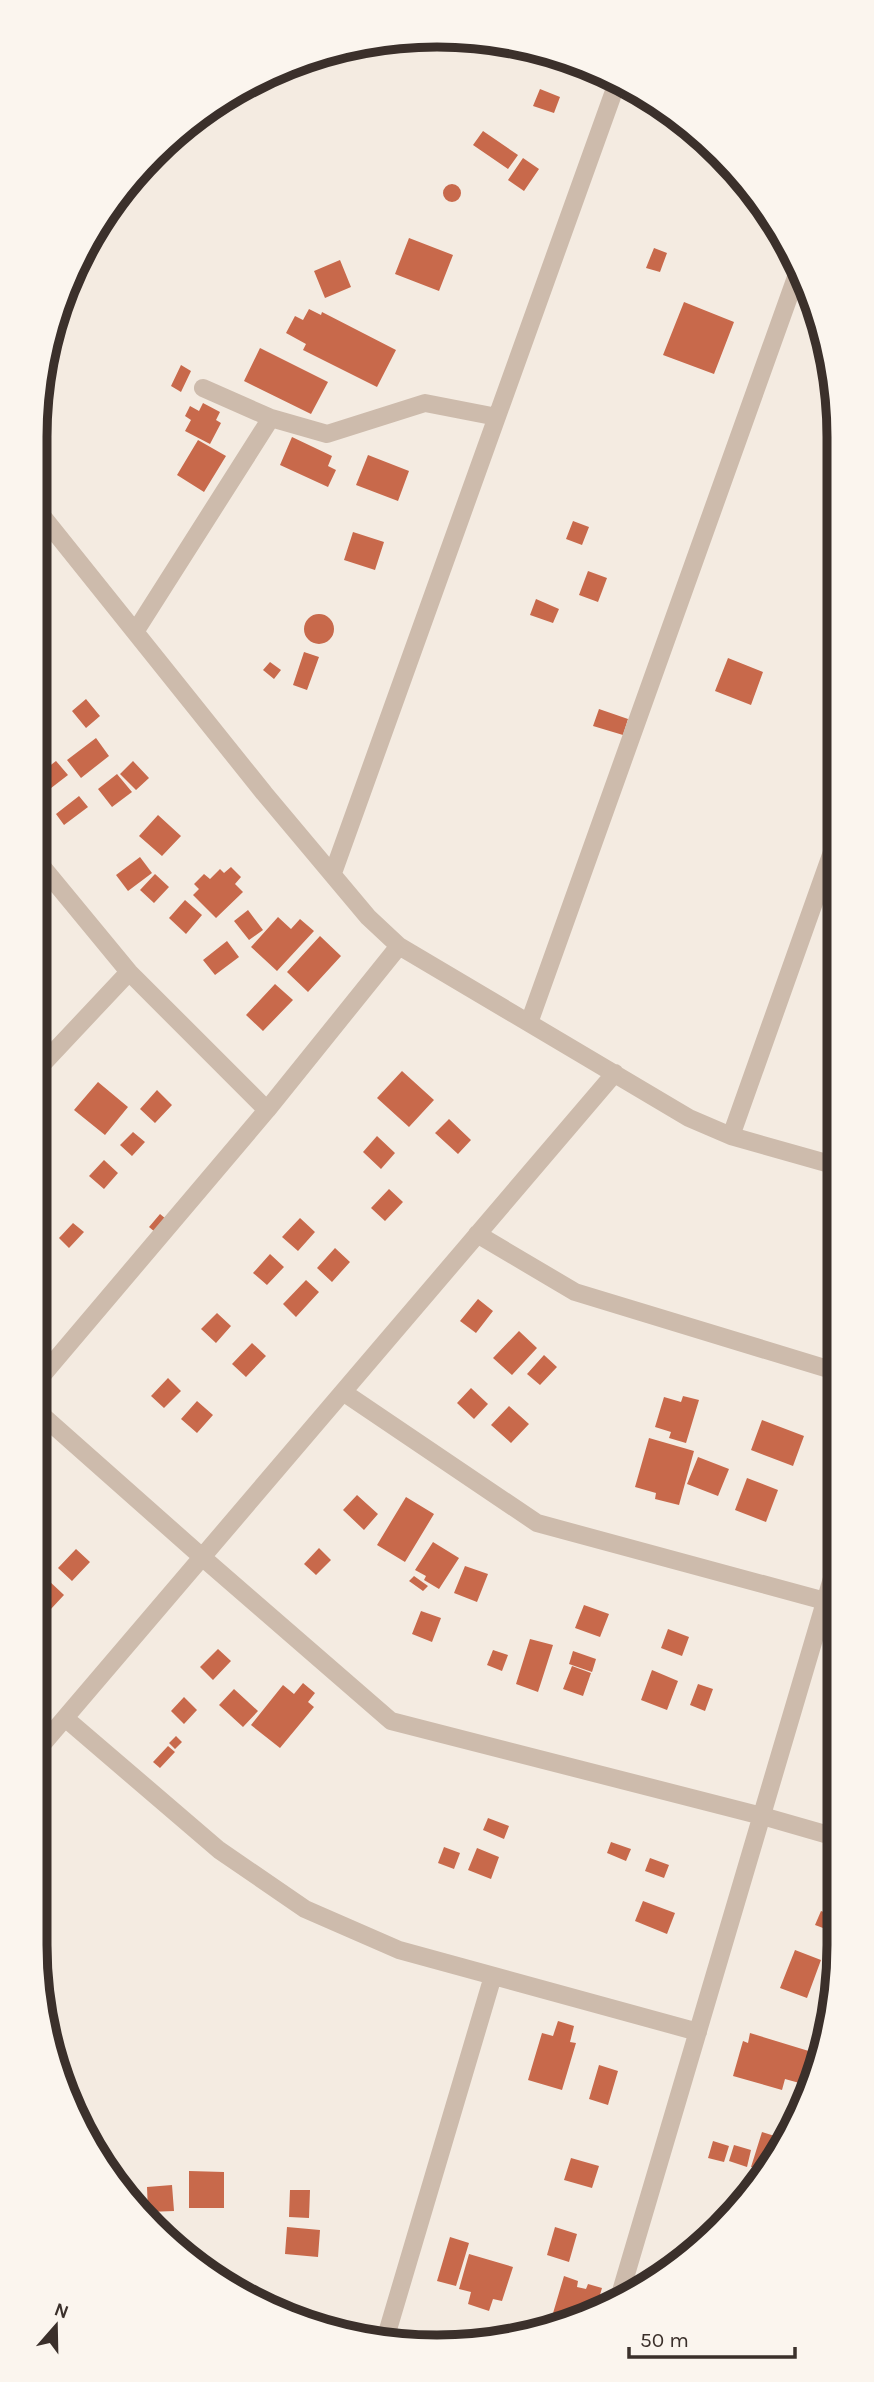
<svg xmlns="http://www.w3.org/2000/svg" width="874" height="2382" viewBox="0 0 874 2382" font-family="Karla,sans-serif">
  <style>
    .building { fill: #c8694b }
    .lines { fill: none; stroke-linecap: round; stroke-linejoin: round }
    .minor { stroke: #cdbbac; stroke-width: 18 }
    .rim { fill: none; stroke: #3b302b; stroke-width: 9 }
  </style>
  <rect width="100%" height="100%" fill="#f4ebe1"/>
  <path class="building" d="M540,89L560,97L554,113L533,106Z
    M483,131L518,155L508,169L473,145Z
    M523,158L539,169L524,191L508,180Z
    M443 193a9 9 0 1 1 18 0a9 9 0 1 1-18 0Z
    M409,238L453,255L439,291L395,274Z
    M654,248L667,253L660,272L646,268Z
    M340,260L351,287L325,298L314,271Z
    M684,302L734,322L714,374L663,355Z
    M309,309L321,315L322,312L396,350L377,387L303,350L306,344L286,333L295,316L303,320Z
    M260,348L328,382L311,414L244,381Z
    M181,365L191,371L181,392L171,386Z
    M203,403L220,412L216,420L221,423L210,444L185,431L191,420L185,416L190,406L199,411Z
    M292,437L332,456L328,466L336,470L328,487L280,465Z
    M198,440L226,456L204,492L177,475Z
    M368,455L409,471L398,501L356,485Z
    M573,521L589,527L582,545L566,539Z
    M353,532L384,542L375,570L344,560Z
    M588,571L607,578L598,602L579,595Z
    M536,599L559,609L553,623L530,615Z
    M304 629a15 15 0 1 1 30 0a15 15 0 1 1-30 0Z
    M35,636L50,655L35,667Z
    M304,652L319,657L307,690L293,685Z
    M728,658L763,672L751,705L715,691Z
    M270,662L281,670L274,679L263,670Z
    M86,699L100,716L86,728L72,711Z
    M599,709L628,719L623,735L593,726Z
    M96,738L109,756L81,778L67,760Z
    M56,761L68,775L42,795L35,785V777Z
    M133,761L149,778L136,790L120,774Z
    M117,774L132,792L112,807L98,789Z
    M79,796L88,807L64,825L56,814Z
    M158,815L181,836L162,856L139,836Z
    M140,857L152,873L128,891L116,875Z
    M231,867L241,877L235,884L243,892L216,918L193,895L199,889L194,884L204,874L210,879L220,869L224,873Z
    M155,874L169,887L154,903L140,890Z
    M185,900L202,915L186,934L169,918Z
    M248,910L263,930L249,940L234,921Z
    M278,917L291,929L300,919L314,931L277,971L251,947Z
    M320,936L341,956L308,992L287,972Z
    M227,941L239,957L215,975L203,960Z
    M275,984L293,1000L263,1031L246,1015Z
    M402,1071L434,1100L409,1127L377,1098Z
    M98,1082L128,1107L105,1135L74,1110Z
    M157,1090L172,1105L155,1123L140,1109Z
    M449,1119L471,1140L458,1154L435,1133Z
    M133,1132L145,1142L132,1156L120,1145Z
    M377,1136L395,1153L381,1169L363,1152Z
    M104,1160L118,1173L104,1189L89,1176Z
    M389,1189L403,1202L385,1221L371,1208Z
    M160,1214L166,1219L155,1232L149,1227Z
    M300,1218L315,1232L298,1251L282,1237Z
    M73,1223L84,1232L69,1248L59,1238Z
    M335,1248L350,1262L332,1282L317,1268Z
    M270,1254L284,1267L267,1285L253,1273Z
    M306,1280L319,1292L296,1317L283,1304Z
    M478,1299L493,1311L476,1333L460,1321Z
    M217,1313L231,1326L216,1343L201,1329Z
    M519,1331L537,1348L512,1375L493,1358Z
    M252,1343L266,1356L246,1377L232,1364Z
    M544,1355L557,1367L540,1385L527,1374Z
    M168,1378L181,1391L164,1408L151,1396Z
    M471,1388L488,1404L474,1419L457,1403Z
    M683,1396L699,1400L686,1443L669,1438L671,1432L655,1427L664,1397L681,1402Z
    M197,1401L213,1415L197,1433L181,1419Z
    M509,1406L529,1424L511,1443L491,1425Z
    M762,1420L804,1436L793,1466L751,1450Z
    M649,1438L694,1451L679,1505L655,1499L656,1493L635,1487Z
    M698,1457L729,1469L718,1496L687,1484Z
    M747,1478L778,1490L766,1522L735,1510Z
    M357,1495L378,1514L364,1530L343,1510Z
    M406,1497L434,1514L405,1562L377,1545Z
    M35,1514L50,1528L35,1544Z
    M433,1542L459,1558L439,1589L424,1580L426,1576L415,1570Z
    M319,1548L331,1560L316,1575L304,1564Z
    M76,1549L90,1562L72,1581L58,1568Z
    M465,1566L488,1574L477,1602L454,1593Z
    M414,1576L428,1586L423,1591L409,1581Z
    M47,1579L64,1595L50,1610L35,1597V1592Z
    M584,1605L609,1614L600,1637L575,1628Z
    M421,1611L441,1618L432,1642L412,1634Z
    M668,1629L689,1637L682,1656L661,1648Z
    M530,1639L553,1645L538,1692L516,1684Z
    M218,1649L231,1661L213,1680L200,1667Z
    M493,1650L508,1655L502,1671L487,1665Z
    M573,1651L596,1659L592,1672L569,1664Z
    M572,1666L591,1673L583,1696L563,1689Z
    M652,1670L678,1681L667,1710L641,1700Z
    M303,1683L315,1693L308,1702L314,1707L280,1748L251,1725L283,1685L294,1694Z
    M698,1684L713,1689L705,1711L690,1705Z
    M234,1689L258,1711L243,1727L219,1705Z
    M184,1697L197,1710L184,1724L171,1711Z
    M176,1736L182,1742L175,1749L169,1743Z
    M168,1746L175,1752L160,1768L153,1762Z
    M488,1818L509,1826L504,1839L483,1830Z
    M611,1842L631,1849L626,1861L607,1853Z
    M444,1847L460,1853L454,1869L438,1863Z
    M477,1848L499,1857L491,1879L468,1870Z
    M650,1858L669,1865L664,1878L645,1871Z
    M643,1901L675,1913L667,1934L635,1921Z
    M821,1911L839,1918V1934L815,1925Z
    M795,1950L821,1960L807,1998L780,1988Z
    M558,2021L574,2026L570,2042L576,2043L562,2090L528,2080L542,2033L553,2036Z
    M750,2033L812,2052L803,2084L785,2079L782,2090L733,2076L743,2041L748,2043Z
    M599,2065L618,2071L608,2105L589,2099Z
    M762,2132L781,2138L773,2165L768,2172L751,2167Z
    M713,2141L729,2146L724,2162L708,2158Z
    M734,2145L751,2150L747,2167L729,2161Z
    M571,2158L599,2166L592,2188L564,2180Z
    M189,2171L224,2172V2208H189Z
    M172,2185L174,2211L148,2212L147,2187Z
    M290,2190H310L309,2218L289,2217Z
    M287,2227L320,2230L318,2257L285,2254Z
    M555,2227L577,2234L569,2262L547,2255Z
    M450,2237L469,2243L456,2286L437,2281Z
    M469,2254L513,2267L502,2301L493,2299L489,2311L468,2304L471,2292L459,2289Z
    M564,2276L578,2281L577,2287L586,2289L588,2284L602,2288L596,2308L577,2317L568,2314L566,2322L562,2324L551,2320Z"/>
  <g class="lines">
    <path class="minor" d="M203,388L271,418L327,434L425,403L497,417
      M35,507L264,793L368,917L399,946L689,1118L731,1136L837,1166
      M135,632L271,418
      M35,858L129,972L267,1110
      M333,873L618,80
      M529,1023L800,266
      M35,1072L129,972
      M731,1136L837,838
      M477,1234L575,1292L838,1372
      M35,1384L267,1110L399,946
      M343,1392L537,1523L825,1601
      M35,1409L202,1557L391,1721L762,1816L839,1838
      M65,1718L219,1850L305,1909L399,1950L698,2032
      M35,1753L615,1073
      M619,2298L838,1558
      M384,2343L493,1976"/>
  </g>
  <path d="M0 0H874V2382H0ZM437 47H437A390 390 0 0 1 827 437V1945A390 390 0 0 1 437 2335H437A390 390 0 0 1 47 1945V437A390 390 0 0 1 437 47Z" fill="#fbf5ee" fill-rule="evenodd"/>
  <path class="rim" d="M437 47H437A390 390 0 0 1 827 437V1945A390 390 0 0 1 437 2335H437A390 390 0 0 1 47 1945V437A390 390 0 0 1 437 47Z"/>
  <g transform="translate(56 2326) rotate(20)" stroke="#fbf5ee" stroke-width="5" paint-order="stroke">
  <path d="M0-5L12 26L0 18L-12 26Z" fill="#3b302b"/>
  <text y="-10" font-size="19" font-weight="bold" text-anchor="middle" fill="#3b302b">N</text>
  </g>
  <path d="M629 2347v10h166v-10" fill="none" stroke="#3b302b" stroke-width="3.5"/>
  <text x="640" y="2347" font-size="21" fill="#3b302b" stroke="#fbf5ee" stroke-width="5" paint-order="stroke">50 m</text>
</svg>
